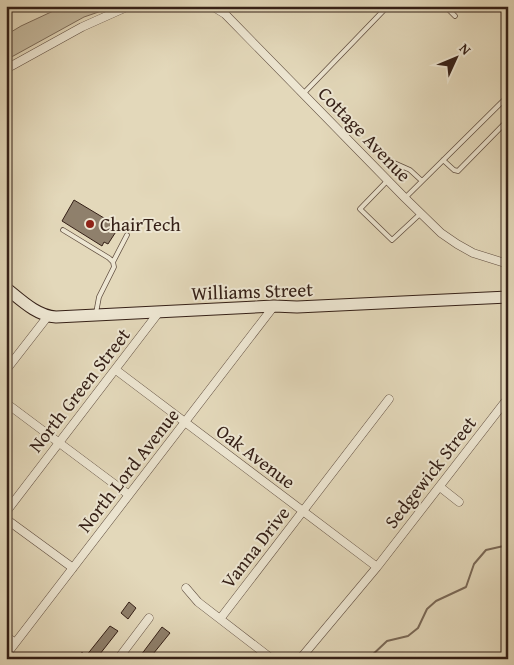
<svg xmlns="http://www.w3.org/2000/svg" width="514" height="665" viewBox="0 0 514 665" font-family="'Gentium Book Plus',serif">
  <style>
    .green { fill: #c5b99e; stroke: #7d6c5a }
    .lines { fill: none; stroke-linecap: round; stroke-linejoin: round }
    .stream { stroke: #7a6958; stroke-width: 2 }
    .building { fill: #8f806c; stroke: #352017 }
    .lane-casing { stroke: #604e40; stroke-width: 5.5 }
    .street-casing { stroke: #604e40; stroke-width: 9 }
    .secondary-casing { stroke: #352017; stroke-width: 13 }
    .lane { stroke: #ede6d2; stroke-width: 4 }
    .street { stroke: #ede6d2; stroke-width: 8 }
    .secondary { stroke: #ede6d2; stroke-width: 11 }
    .poi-dot { fill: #8f2418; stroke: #ede6d2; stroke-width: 2 }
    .labels { text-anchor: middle; stroke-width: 4; stroke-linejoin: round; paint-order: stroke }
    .street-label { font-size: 19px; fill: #352017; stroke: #ede6d2 }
    .poi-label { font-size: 19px; fill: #352017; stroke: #ede6d2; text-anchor: start }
  </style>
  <rect width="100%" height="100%" fill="#e3d8ba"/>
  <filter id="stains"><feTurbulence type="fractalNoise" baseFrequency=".004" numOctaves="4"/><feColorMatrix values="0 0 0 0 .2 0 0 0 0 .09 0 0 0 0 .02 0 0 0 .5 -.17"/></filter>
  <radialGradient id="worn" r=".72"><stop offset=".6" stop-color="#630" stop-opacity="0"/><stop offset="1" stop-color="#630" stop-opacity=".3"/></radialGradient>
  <path class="green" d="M64,6H116L84,17L6,60V35L21,26Z"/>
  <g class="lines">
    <path class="stream" d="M368,659L387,641L408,636L418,628L427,609L436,601L466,587L474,564L486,550L508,545"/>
  </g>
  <path class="building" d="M74,200L119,227L108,244L104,242L102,246L62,221Z
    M129,602L136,608L128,619L121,613Z
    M110,626L118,631L96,659H77L82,652L86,656Z
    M162,627L170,633L149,659H146L141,655Z"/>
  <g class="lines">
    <g class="lane-casing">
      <path id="lane" d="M445,6L455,16
        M303,94L384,10L389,6
        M375,145L392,162L410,170L422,181
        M443,160L454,170L458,171L508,120
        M388,180L360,209L392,240L420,214
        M405,198L508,96
        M63,230L109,258L113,262L114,267L99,297L96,313
        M113,262L127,235"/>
    </g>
    <g class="street-casing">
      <path id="street" d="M212,6L225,14L405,198L441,233L457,244L473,253L508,264
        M6,69L82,27L129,6
        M6,370L48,316
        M116,370L377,567
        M6,403L129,495
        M440,487L459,502
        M6,512L159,312
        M6,519L73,568
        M186,588L198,602L272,659
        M220,619L389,399
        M6,636L15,643
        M6,655L274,306
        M118,659L149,618
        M300,659L377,567L508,398"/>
    </g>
    <g class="secondary-casing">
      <path id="secondary" d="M6,288C21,300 37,316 56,317L274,306L297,307L508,297"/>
    </g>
    <use href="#lane" class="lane"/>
    <use href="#street" class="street"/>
    <use href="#secondary" class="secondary"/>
  </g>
  <circle class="poi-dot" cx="90" cy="224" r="5"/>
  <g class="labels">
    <g class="street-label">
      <text transform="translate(365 134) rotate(46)" y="7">Cottage Avenue</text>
      <text transform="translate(252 291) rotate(-2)" y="7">Williams Street</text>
      <text transform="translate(79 390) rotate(-52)" y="7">North Green Street</text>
      <text transform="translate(256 456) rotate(37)" y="7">Oak Avenue</text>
      <text transform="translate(128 470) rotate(-52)" y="7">North Lord Avenue</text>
      <text transform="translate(430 472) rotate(-52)" y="7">Sedgewick Street</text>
      <text transform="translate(255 547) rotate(-52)" y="7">Vanna Drive</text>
    </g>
    <g class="poi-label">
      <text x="100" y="231">ChairTech</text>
    </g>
  </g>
  <rect width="514" height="665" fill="none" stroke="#e3d8ba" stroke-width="25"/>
  <rect x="8" y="8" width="499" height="650" fill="none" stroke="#352017" stroke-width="2.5"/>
  <rect x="12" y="12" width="489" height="640" fill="none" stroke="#352017"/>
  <g transform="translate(456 58) rotate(46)" stroke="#ede6d2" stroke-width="4" paint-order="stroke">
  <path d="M0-4L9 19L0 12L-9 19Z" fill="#352017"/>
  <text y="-8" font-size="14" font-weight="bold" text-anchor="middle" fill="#352017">N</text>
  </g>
  <rect width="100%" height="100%" filter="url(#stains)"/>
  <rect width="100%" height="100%" fill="url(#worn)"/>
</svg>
